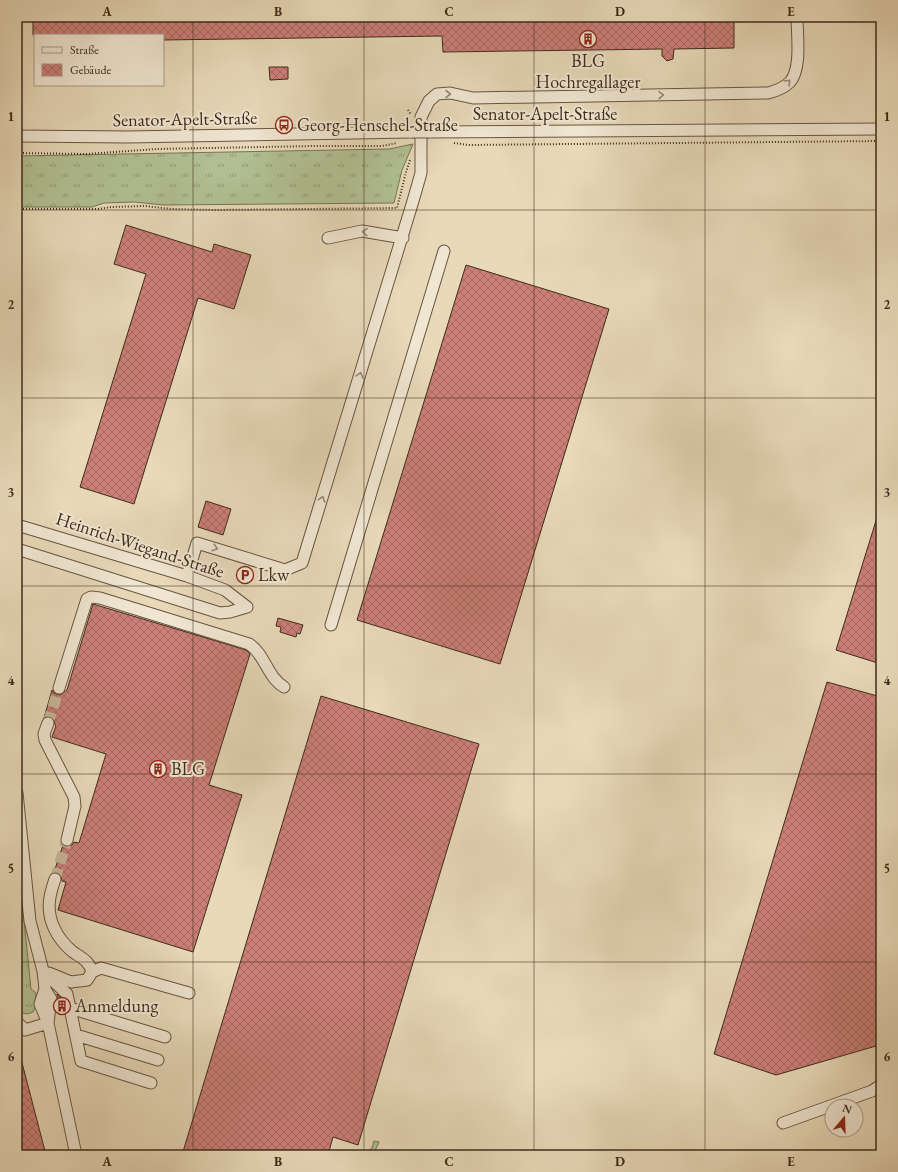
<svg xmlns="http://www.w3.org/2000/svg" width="898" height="1172" viewBox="0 0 898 1172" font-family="'EB Garamond',serif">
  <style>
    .grass { fill: url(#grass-tufts); stroke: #787656 }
    .building { fill: url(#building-cross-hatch); stroke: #3e2b1a }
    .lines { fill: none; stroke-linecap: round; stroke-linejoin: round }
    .minor-tunnel { stroke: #c6b699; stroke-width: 11; stroke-dasharray: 11 5.5; stroke-linecap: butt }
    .minor-casing { stroke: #685642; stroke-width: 13 }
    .path { stroke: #3e2b1a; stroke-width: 2; stroke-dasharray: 1 2; stroke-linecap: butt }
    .minor { stroke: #f0e6d2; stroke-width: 11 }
    .minor-bridge-casing { stroke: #685642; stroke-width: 13; stroke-linecap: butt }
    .minor-bridge { stroke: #f0e6d2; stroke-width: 11 }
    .oneway { stroke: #978876 }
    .grid { fill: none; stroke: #3e2b1a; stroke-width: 1; stroke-opacity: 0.55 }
    .labels { text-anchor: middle; stroke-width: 4; stroke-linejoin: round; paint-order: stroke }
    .poi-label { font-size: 18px; fill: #3e2b1a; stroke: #f0e6d2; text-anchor: start }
    .street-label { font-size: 18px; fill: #3e2b1a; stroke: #f0e6d2 }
    .neatline { fill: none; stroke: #3e2b1a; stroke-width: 1.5 }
    .grid-label { font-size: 13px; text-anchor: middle; font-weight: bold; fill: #3e2b1a }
  </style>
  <defs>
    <pattern id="grass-tufts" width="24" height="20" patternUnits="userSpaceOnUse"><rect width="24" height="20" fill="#b1c093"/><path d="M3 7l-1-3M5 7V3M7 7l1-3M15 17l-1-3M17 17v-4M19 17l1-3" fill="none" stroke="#919c77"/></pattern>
    <pattern id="building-cross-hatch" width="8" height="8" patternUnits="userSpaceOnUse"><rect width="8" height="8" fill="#cc7f79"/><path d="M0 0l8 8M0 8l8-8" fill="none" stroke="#a76862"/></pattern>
  </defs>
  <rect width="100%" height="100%" fill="#e8d9b9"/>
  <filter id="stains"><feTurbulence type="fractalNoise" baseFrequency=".005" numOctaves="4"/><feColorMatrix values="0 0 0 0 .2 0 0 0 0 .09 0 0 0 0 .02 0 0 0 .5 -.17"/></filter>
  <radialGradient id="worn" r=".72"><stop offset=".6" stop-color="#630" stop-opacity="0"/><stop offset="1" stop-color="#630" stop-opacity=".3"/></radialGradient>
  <path class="grass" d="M413,144L402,170L394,203L164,205L134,202L104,203L92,207H17V156L389,149Z
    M17,851L31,989L36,993L35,1007L33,1012C27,1015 22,1014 17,1009Z
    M374,1141L379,1142L373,1155H363L372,1148Z"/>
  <path class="building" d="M33,17H734V48L674,49L673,59L667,61L662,56V49L443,52L442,36L163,40V35H33Z
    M269,67H288V79L270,80Z
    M126,225L212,252L214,244L251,255L234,309L198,298L134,504L80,487L146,274L114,264Z
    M466,265L609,309L500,664L357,620Z
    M206,501L231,509L223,535L198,527Z
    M879,511L881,512V664L836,650Z
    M93,604L246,650L250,654L209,785L242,795L193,952L58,910L66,882L62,881L60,874L54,872L63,845L69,847L72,845L74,842L79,843L106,754L52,737L56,726L55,725L54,719L50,716L44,718L52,690L54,693L60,695L67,690Z
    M278,618L303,625L300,634L297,633L296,637L280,632L281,627L276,626Z
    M827,682L881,697V1029L876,1046L776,1075L714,1054Z
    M321,696L479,744L358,1145L333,1137L328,1155H182Z
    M57,994L61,998L64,1012H58Z
    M17,1055H20L46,1155H17Z"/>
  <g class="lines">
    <path class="minor-tunnel" d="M48,723L59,688
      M55,879L67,840"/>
    <g class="minor-casing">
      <path id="minor" d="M429,132L881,129
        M17,136L128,137L412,132
        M328,238L362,231L403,238
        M17,525L187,576L225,590L247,607
        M17,549L220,613L230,612L247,607
        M187,576L197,543L285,570L302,563L413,201L421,173V117L429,101L437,94L450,93L473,98L768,93C776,91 784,88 790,82C802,68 797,35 797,17
        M331,625L444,251
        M59,688L87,599L91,597L100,598L249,644C265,654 267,677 284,687
        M48,723L44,734L45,740L74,797L75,806L67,840
        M17,793L30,921L43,971L45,989L51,999L48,1023
        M43,971L67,994L81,1061L151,1083
        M92,972L101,968L189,993
        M49,973L71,982L87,980L92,972C89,961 82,958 73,952C57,939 46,919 50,897C51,891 53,885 55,879
        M45,989L40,1004L48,1023L76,1155
        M70,1008L165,1037
        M17,1022L25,1030L48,1023
        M76,1035L158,1060
        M783,1123L872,1091L881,1085"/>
    </g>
    <path class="path" d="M408,110L411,115
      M454,143L468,145L881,141
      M17,153L86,154L157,149L314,146H382L397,143
      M17,209H98L111,207L145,206L171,209L215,210L397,208L406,172L410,160"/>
    <use href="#minor" class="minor"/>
    <g class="minor-bridge-casing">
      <path id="minor-bridge" d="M412,132H429"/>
    </g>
    <use href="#minor-bridge" class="minor-bridge"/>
  </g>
  <defs><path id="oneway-chevron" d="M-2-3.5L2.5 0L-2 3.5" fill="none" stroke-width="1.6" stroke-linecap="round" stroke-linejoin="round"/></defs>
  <g class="oneway">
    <use href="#oneway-chevron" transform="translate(788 82) rotate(-45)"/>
    <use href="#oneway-chevron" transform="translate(448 94)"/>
    <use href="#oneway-chevron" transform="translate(661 95) rotate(-1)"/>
    <use href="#oneway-chevron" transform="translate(365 232) rotate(-175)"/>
    <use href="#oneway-chevron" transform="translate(360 375) rotate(-73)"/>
    <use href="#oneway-chevron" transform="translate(322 499) rotate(-73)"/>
    <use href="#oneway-chevron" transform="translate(215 548) rotate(17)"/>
  </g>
  <path class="grid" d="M193,17V1155M364,17V1155M534,17V1155M705,17V1155M17,210H881M17,398H881M17,586H881M17,774H881M17,962H881"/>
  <defs>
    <g id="building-ring" transform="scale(0.9)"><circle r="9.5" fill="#f0e6d2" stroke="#8f2418" stroke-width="1.5"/><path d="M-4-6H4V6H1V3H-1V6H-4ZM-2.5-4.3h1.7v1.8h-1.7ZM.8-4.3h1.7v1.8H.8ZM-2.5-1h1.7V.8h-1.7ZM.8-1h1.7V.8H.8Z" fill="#8f2418"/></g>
    <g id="bus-ring" transform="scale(0.9)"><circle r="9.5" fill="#f0e6d2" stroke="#8f2418" stroke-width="1.5"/><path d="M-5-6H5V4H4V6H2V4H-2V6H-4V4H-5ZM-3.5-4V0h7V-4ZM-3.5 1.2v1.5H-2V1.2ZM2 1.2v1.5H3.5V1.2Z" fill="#8f2418"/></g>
    <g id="parking-ring" transform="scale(0.9)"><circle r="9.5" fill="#f0e6d2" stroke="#8f2418" stroke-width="1.5"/><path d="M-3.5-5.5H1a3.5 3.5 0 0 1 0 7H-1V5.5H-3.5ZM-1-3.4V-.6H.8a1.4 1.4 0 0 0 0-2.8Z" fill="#8f2418"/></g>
  </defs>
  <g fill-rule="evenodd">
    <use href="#building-ring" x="588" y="39"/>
    <use href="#bus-ring" x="284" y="125"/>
    <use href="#parking-ring" x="245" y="575"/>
    <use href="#building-ring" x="158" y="769"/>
    <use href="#building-ring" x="62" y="1006"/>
  </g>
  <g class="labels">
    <g class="poi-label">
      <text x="588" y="67" text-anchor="middle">BLG<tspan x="588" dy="21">Hochregallager</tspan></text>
      <text x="297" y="131">Georg-Henschel-Straße</text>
      <text x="258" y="581">Lkw</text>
      <text x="171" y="775">BLG</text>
      <text x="75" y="1012">Anmeldung</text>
    </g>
    <g class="street-label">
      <text x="545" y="120">Senator-Apelt-Straße</text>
      <text transform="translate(185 119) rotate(-1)" y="6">Senator-Apelt-Straße</text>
      <text transform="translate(140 545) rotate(18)" y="6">Heinrich-Wiegand-Straße</text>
    </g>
  </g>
  <rect width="898" height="1172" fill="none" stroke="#e8d9b9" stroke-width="44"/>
  <rect x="34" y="34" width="130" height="52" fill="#f0e6d2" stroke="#a99b88"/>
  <rect x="42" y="47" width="20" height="6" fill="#f0e6d2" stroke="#a99b88"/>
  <text x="70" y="54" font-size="12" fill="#3e2b1a">Straße</text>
  <rect x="42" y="64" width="20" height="12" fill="url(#building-cross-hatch)" stroke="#a99b88"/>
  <text x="70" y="74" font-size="12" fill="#3e2b1a">Gebäude</text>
  <g transform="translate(844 1118) rotate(19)"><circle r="19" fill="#f0e6d2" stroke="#a99b88"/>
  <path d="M0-3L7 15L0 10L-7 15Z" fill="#8f2418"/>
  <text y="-6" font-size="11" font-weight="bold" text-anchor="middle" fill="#3e2b1a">N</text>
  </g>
  <rect x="22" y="22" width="854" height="1128" class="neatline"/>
  <g class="grid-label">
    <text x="107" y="16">A</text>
    <text x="278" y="16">B</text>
    <text x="449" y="16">C</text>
    <text x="620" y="16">D</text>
    <text x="791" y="16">E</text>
    <text x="11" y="121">1</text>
    <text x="887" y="121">1</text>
    <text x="11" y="309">2</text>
    <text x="887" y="309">2</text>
    <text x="11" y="497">3</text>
    <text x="887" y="497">3</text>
    <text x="11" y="685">4</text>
    <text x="887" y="685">4</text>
    <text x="11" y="873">5</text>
    <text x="887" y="873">5</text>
    <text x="11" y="1061">6</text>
    <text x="887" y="1061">6</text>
    <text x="107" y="1166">A</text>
    <text x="278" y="1166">B</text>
    <text x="449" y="1166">C</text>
    <text x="620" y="1166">D</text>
    <text x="791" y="1166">E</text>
  </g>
  <rect width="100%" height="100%" filter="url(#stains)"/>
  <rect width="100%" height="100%" fill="url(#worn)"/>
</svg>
